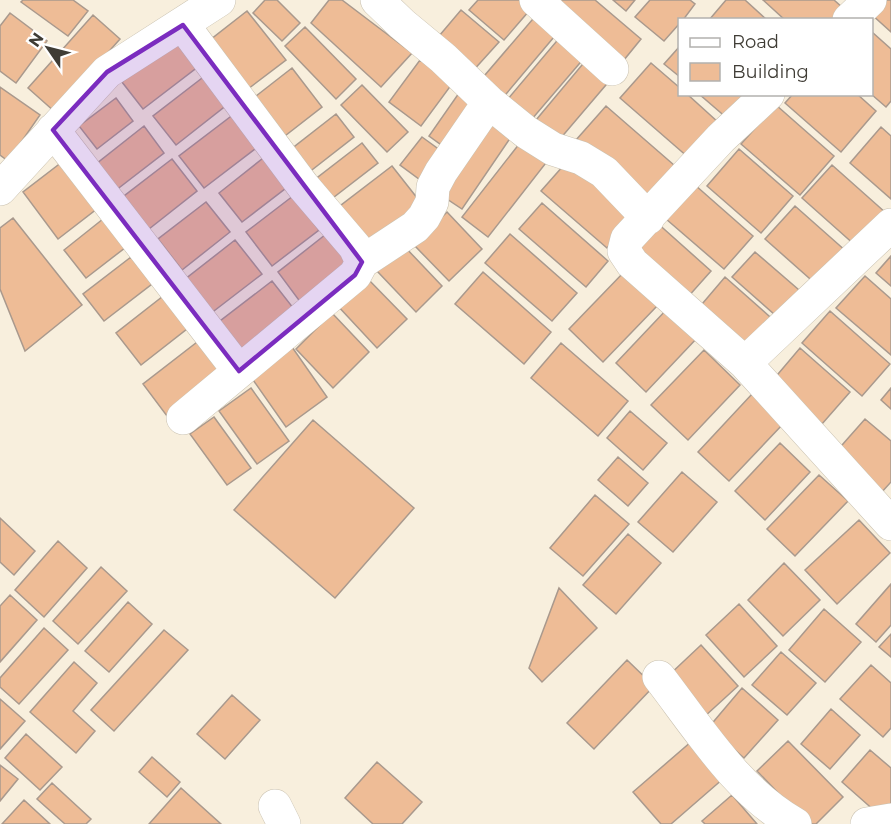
<svg xmlns="http://www.w3.org/2000/svg" width="891" height="824" viewBox="0 0 891 824" font-family="Montserrat,sans-serif">
  <style>
    .building { fill: #eebc96; stroke: #a9998d; stroke-width: 1.5 }
    .lines { fill: none; stroke-linecap: round; stroke-linejoin: round }
    .minor-casing { stroke: #cac2b1; stroke-width: 34 }
    .minor { stroke: #fff; stroke-width: 33 }
    .marked { fill: #7b2cbf; fill-opacity: 0.2; stroke: #7b2cbf; stroke-width: 4.5; stroke-linejoin: round }
  </style>
  <rect width="100%" height="100%" fill="#f8efdd"/>
  <path class="building" d="M23,0H73L88,11L68,36L21,2Z
    M265,0H277L300,23L282,41L253,13Z
    M329,0H342L412,53L381,87L311,23Z
    M478,0H530L535,4L504,40L469,10Z
    M559,0H595L641,39L619,66Z
    M613,0H635L626,11Z
    M650,0H690L695,4L683,20H680V23L664,41L635,17Z
    M726,0H745L767,20H709Z
    M763,0H834L843,8L833,20H785Z
    M883,0H891V32L871,14Z
    M461,10L499,42L471,73L434,42Z
    M247,11L286,60L248,89L210,40Z
    M10,13L47,41L16,83L0,71V26Z
    M538,13L559,31L501,100L479,82Z
    M93,15L120,39L55,112L28,88Z
    M305,27L356,79L336,99L285,46Z
    M872,32L891,49V101L886,107L871,94Z
    M561,36L585,57L526,126L502,106Z
    M177,38L199,66L143,109L122,82Z
    M680,46V77L664,64Z
    M587,59L611,79L554,146L531,126Z
    M420,60L452,84L421,126L389,102Z
    M651,63L680,88V94H687L719,123L689,158L620,98Z
    M292,68L322,107L281,139L251,100Z
    M206,75L228,104L176,145L153,116Z
    M362,85L408,132L387,152L341,105Z
    M0,87L40,115L8,161L0,155Z
    M459,93L482,108L451,152L429,136Z
    M699,94H749L728,119Z
    M793,94H857L876,111L841,152L785,103Z
    M116,98L133,121L97,149L79,126Z
    M776,105L834,156L800,195L741,144Z
    M606,106L682,172L651,207L576,140Z
    M488,113L515,131L462,209L435,191Z
    M234,114L259,146L204,188L179,156Z
    M336,114L354,137L308,173L290,150Z
    M144,126L164,153L111,194L91,168Z
    M881,127L891,136V199L850,163Z
    M422,137L448,156L427,185L400,165Z
    M523,139L549,159L488,237L462,217Z
    M362,143L378,163L325,204L309,184Z
    M739,149L793,196L761,233L707,186Z
    M267,155L290,185L242,222L219,193Z
    M571,157L636,214L607,248L541,191Z
    M172,159L197,191L149,229L124,196Z
    M62,162L98,208L58,239L23,192Z
    M832,165L886,213L856,246L802,198Z
    M392,166L425,208L370,252L336,209Z
    M695,185L753,236L724,269L666,219Z
    M293,196L319,230L272,266L246,232Z
    M206,202L230,232L182,270L158,239Z
    M542,203L608,261L586,287L519,229Z
    M795,206L847,252L818,286L765,239Z
    M447,212L482,249L449,281L414,245Z
    M108,215L130,244L86,278L64,250Z
    M13,218L82,305L25,351L0,289V228Z
    M655,221L711,271L687,298L631,249Z
    M330,231L357,266L304,307L278,272Z
    M510,234L577,293L552,321L485,263Z
    M235,240L262,274L210,314L184,280Z
    M404,246L442,286L416,312L377,271Z
    M755,252L806,296L783,322L732,277Z
    M891,256V286L876,273Z
    M131,257L152,284L104,321L83,294Z
    M483,272L551,332L524,364L455,304Z
    M624,272L658,305L603,362L569,329Z
    M365,276L407,319L377,348L336,304Z
    M865,276L891,299V355L836,308Z
    M725,277L778,324L750,356L697,310Z
    M272,281L294,309L241,349L220,321Z
    M167,293L192,325L141,365L116,333Z
    M668,308L698,337L646,392L616,363Z
    M830,311L890,364L862,396L802,343Z
    M332,313L369,352L333,388L296,349Z
    M201,339L225,371L167,416L143,384Z
    M561,343L628,401L598,436L531,378Z
    M292,347L327,397L286,427L251,377Z
    M800,348L850,392L822,424L773,380Z
    M704,350L740,385L688,440L651,405Z
    M251,388L289,441L257,464L219,411Z
    M891,388V409L881,400Z
    M752,394L783,424L729,481L698,452Z
    M630,411L667,443L643,470L607,438Z
    M214,417L251,468L227,485L190,434Z
    M865,419L891,441V482L881,493L835,453Z
    M313,420L414,508L335,598L234,510Z
    M780,443L810,472L765,520L735,491Z
    M618,457L648,483L628,506L598,480Z
    M682,472L717,502L673,552L638,522Z
    M819,475L848,501L795,556L767,529Z
    M595,495L629,524L583,576L550,548Z
    M0,518L35,551L14,575L0,562Z
    M859,520L890,553L837,604L805,570Z
    M628,534L661,563L616,614L583,585Z
    M58,541L87,568L44,617L15,590Z
    M784,563L820,600L783,636L748,600Z
    M101,567L127,591L78,644L53,621Z
    M891,584V625L876,642L856,624Z
    M559,588L597,628L542,682L529,668Z
    M10,595L37,620L0,662V606Z
    M128,602L152,624L109,672L85,651Z
    M739,604L777,646L744,677L706,635Z
    M824,609L861,642L825,682L789,650Z
    M44,628L68,650L19,704L0,687V678Z
    M164,630L188,650L114,731L91,710Z
    M891,634V657L879,647Z
    M701,645L738,686L704,717L667,677Z
    M781,652L816,683L787,715L752,685Z
    M627,660L654,686L594,749L567,723Z
    M74,662L97,683L73,711L95,731L76,753L30,712Z
    M871,665L891,683V728L883,737L840,699Z
    M742,688L778,720L744,758L709,727Z
    M232,695L260,720L225,759L197,734Z
    M0,699L25,721L0,749Z
    M831,709L860,735L830,769L801,744Z
    M26,734L62,767L40,790L5,758Z
    M692,741L724,778L671,824H661L633,792Z
    M788,741L843,797L816,824H808L757,771Z
    M870,750L891,768V813L885,820L842,782Z
    M152,757L180,782L167,797L139,772Z
    M377,762L422,802L402,824H373L345,798Z
    M0,765L18,779L0,801Z
    M52,783L91,819L86,824H65L37,799Z
    M181,788L221,824H149Z
    M732,795L757,824H705L702,821Z
    M24,800L50,824H2Z"/>
  <g class="lines">
    <g class="minor-casing">
      <path id="minor" d="M377,0L402,24L443,58L489,102L526,132L553,149L581,158L604,172L648,218
        M536,0L612,69
        M849,20L870,0
        M768,94L721,138L627,239L624,251L632,263L745,363L891,524
        M53,130L239,371
        M0,189L107,72L219,0
        M362,262L415,227L424,217L432,202L433,187L441,172L489,102
        M745,363L891,225
        M183,418L355,275L362,262L355,247L303,186L183,25
        M659,677C699,729 737,791 795,824
        M275,806L284,824
        M867,824L891,820"/>
    </g>
    <use href="#minor" class="minor"/>
  </g>
  <path class="marked" d="M183,25L362,262L355,275L239,371L53,130L107,72Z"/>
  <rect x="678" y="18" width="195" height="78" fill="#ffffff" stroke="#b2b1ae" stroke-width="1.5"/>
  <rect x="690" y="38" width="30" height="9" fill="#ffffff" stroke="#b2b1ae" stroke-width="1.5"/>
  <text x="732" y="48" font-size="18" fill="#3f3c35">Road</text>
  <rect x="690" y="63" width="30" height="18" fill="#eebc96" stroke="#b2b1ae" stroke-width="1.5"/>
  <text x="732" y="78" font-size="18" fill="#3f3c35">Building</text>
  <g transform="translate(48 48) rotate(305)" stroke="#ffffff" stroke-width="4.5" paint-order="stroke">
  <path d="M0-4.5L10 22L0 15L-10 22Z" fill="#3f3c35"/>
  <text y="-9" font-size="16" font-weight="bold" text-anchor="middle" fill="#3f3c35">N</text>
  </g>
</svg>
